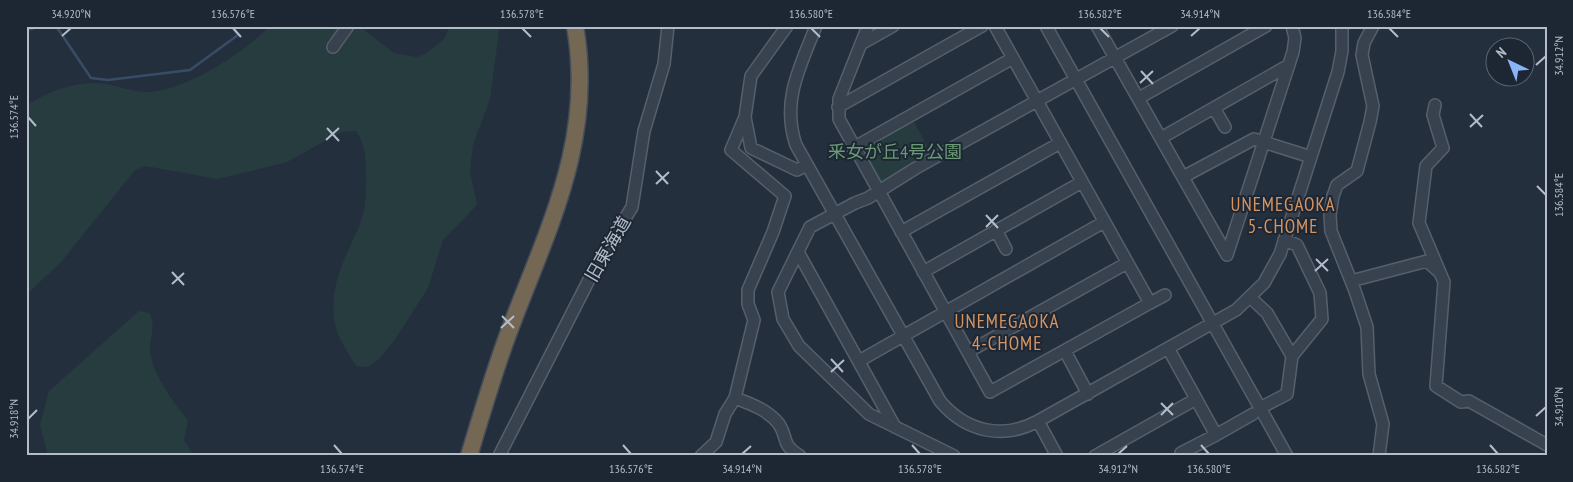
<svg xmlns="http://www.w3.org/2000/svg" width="1573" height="482" viewBox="0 0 1573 482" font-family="'PT Sans Narrow','Noto Sans JP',sans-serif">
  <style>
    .green { fill: #263c3f }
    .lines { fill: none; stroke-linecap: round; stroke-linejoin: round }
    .stream { stroke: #394c67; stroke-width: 2.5 }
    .minor-casing { stroke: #565f6c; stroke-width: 14 }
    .highway-casing { stroke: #434c59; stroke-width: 19 }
    .minor { stroke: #38414e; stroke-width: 11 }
    .highway { stroke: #746855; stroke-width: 16 }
    .ticks { fill: none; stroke: #b4bcc9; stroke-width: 2 }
    .labels { text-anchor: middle; stroke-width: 4; stroke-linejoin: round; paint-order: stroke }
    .park-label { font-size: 18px; fill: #6b9a76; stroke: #1d2633 }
    .street-label { font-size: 18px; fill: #b4bcc9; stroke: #1d2633 }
    .neighbourhood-label { font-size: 19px; letter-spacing: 1px; fill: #d59563; stroke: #1d2633 }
    .neatline { fill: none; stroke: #b4bcc9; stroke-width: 2 }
    .ticks-label { font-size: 12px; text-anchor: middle; fill: #b4bcc9 }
  </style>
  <rect width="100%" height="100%" fill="#242f3e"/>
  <path class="green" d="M270,26H359L394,53L417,57L428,52L445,38L449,26H497L499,31L490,99L473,145L470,171L477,205L443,240L428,288L394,341L378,360L368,367L356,366C347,351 336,336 334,318C330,280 347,256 360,224C367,207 366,189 366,171C366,156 365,145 356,131L342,132L332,137L287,162L218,179L145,166L135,170L61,262L26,295V106C46,92 73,82 98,83C114,84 131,92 147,92C186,91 243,53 270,26Z
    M912,118L932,155L880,184L860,147Z
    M139,311L150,313C155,328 151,333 150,347C149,369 174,404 188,420L184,440L194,456H48L40,425L49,391Z"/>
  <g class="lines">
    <path class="stream" d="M56,26L91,78L108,80L190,70L238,35L231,26
      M26,30L43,26"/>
    <g class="minor-casing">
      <path id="minor" d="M816,26C800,67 781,101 796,145L940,401C966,432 1003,440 1038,421L1236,310L1264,283L1280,254L1338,72L1342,51V26
        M868,26L839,99V119L990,392L1150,303L995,26
        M1046,26L1287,456
        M1097,26L1227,255
        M1373,26L1364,43L1362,55L1373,106L1370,122L1357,171L1337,185L1333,196L1330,215L1331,231L1355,291L1367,327L1369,374L1383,424L1379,456
        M861,44L893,26
        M333,47L348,26
        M1139,98L1266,26
        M1435,105L1433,115L1443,148L1426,166L1419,223L1444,282L1436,386L1461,402L1469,401L1547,445
        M838,107L982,26
        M1214,108L1225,127
        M745,117L751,148L797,170L807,165
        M1161,138L1289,65
        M853,148L1013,58
        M1183,177L1254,139L1311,157
        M996,230L1006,249
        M901,232L1060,143
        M798,252L895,427
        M1227,255L1293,52L1295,38L1292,26
        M923,272L1082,182
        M1351,281L1427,261L1438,271
        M1251,298L1267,313L1292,356
        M1150,303L1165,295
        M1168,348L1216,435L1181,453L1182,456
        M1065,351L1088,394
        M968,352L1127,263
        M859,361L1104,222
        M735,398C751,404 768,410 779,424C789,440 780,443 800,456
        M1260,408L1287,394L1292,356L1322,319L1320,293L1297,245L1284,240
        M1038,421L1057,456
        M1216,435L1253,414
        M499,456L596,266L632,207L644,131L664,64L668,26
        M701,456L716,442L725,414L735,398L754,320L748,304V290L773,232L785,196L731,150L745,117L751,76L787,26
        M954,456L869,414L799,346L783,319L778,292L810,227L855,203L868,198L916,168L1172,26
        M1095,456L1196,399"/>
    </g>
    <g class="highway-casing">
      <path id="highway" d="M469,456C482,413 494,371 510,329C548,228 595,139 575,26"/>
    </g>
    <use href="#minor" class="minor"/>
    <use href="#highway" class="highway"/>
  </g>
  <path class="ticks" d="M233,28L241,37M522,28L531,37M811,28L820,37M1100,28L1109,37M1389,28L1398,37M62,36L71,28M1191,36L1200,28M1536,65L1546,56M1141,71L1153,84M1140,83L1153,71M1470,114L1482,127M28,117L36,126M1470,127L1483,115M327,128L339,141M326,140L339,128M656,171L668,184M656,184L669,172M1537,186L1546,195M986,215L998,228M986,227L998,215M1316,259L1328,271M1315,271L1328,259M172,272L184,285M172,284L184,273M502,316L514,328M501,328L514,316M831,359L843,372M831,372L844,360M1161,403L1173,415M1161,415L1173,403M1536,416L1546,407M28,419L37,410M334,445L342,454M623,445L631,454M912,445L920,454M1201,445L1209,454M1490,445L1498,454M742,454L751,446M1118,454L1127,446"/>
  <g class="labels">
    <g class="park-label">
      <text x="895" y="158">釆女が丘4号公園</text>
    </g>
    <g class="street-label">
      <text transform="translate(608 249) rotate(-60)" y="6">旧東海道</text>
    </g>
    <g class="neighbourhood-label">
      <text x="1283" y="211">UNEMEGAOKA<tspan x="1283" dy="22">5-CHOME</tspan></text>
      <text x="1007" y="328">UNEMEGAOKA<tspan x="1007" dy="22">4-CHOME</tspan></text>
    </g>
  </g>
  <rect width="1573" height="482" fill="none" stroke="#1d2633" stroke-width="55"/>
  <g transform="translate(1510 62) rotate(317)"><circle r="24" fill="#1d2633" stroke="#59626f"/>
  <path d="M0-4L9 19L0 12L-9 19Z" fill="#8ab4f8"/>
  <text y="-8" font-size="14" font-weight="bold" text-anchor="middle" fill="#b4bcc9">N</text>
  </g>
  <rect x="28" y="28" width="1518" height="426" class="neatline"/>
  <g class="ticks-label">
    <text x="71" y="18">34.920°N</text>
    <text x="233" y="18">136.576°E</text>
    <text x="522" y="18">136.578°E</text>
    <text x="811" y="18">136.580°E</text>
    <text x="1100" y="18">136.582°E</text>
    <text x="1200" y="18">34.914°N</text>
    <text x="1389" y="18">136.584°E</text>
    <text transform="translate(1559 56) rotate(-90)" y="4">34.912°N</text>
    <text transform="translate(14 117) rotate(-90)" y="4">136.574°E</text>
    <text transform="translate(1559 195) rotate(-90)" y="4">136.584°E</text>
    <text transform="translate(1559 407) rotate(-90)" y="4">34.910°N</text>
    <text transform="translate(14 419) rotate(-90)" y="4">34.918°N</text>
    <text x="342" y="473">136.574°E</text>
    <text x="631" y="473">136.576°E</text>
    <text x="742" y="473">34.914°N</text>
    <text x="920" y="473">136.578°E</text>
    <text x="1118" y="473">34.912°N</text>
    <text x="1209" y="473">136.580°E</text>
    <text x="1498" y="473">136.582°E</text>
  </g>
</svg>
